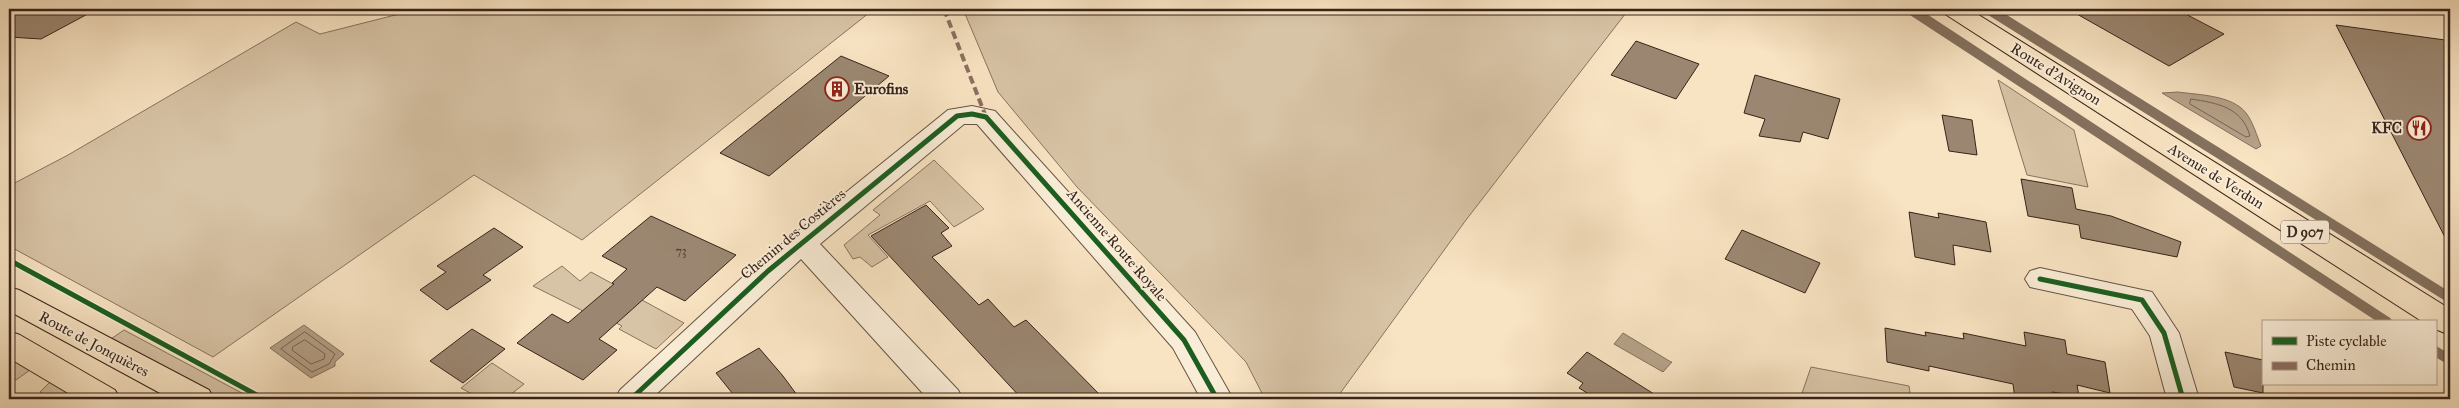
<svg xmlns="http://www.w3.org/2000/svg" width="2459" height="408" viewBox="0 0 2459 408" font-family="'IM FELL Great Primer',serif">
  <style>
    .green { fill: #d7c3a5; stroke: #877460 }
    .water { fill: #b6a289; stroke: #83705d }
    .lines { fill: none; stroke-linecap: round; stroke-linejoin: round }
    .shore { stroke: #766352; stroke-width: 1 }
    .stream { stroke: #83705d; stroke-width: 10 }
    .building { fill: #9b8771; stroke: #37241a }
    .minor-casing { stroke: #675444; stroke-width: 2 }
    .major-casing { stroke: #37241a; stroke-width: 2 }
    .minor { fill: #faedd7; fill-rule: evenodd }
    .major { fill: #f8e3c2; fill-rule: evenodd }
    .quiet { stroke: #8d6e63; stroke-width: 4; stroke-dasharray: 8 4; stroke-linecap: butt }
    .cycleway-casing { stroke: #faedd7; stroke-width: 8 }
    .cycleway { stroke: #1b5e20; stroke-width: 5 }
    .labels { text-anchor: middle; stroke-width: 4; stroke-linejoin: round; paint-order: stroke }
    .number-label { font-size: 12px; fill: #503d30 }
    .shield { fill: #faedd7; stroke: #726053; stroke-width: 1 }
    .shield-label { font-size: 14px; font-weight: bold; fill: #37241a }
    .street-label { font-size: 15px; fill: #37241a; stroke: #faedd7 }
    .poi-label { font-size: 15px; font-weight: bold; fill: #37241a; stroke: #faedd7; text-anchor: start }
  </style>
  <rect width="100%" height="100%" fill="#f8e3c2"/>
  <filter id="stains"><feTurbulence type="fractalNoise" baseFrequency=".004" numOctaves="4"/><feColorMatrix values="0 0 0 0 .2 0 0 0 0 .09 0 0 0 0 .02 0 0 0 .5 -.17"/></filter>
  <radialGradient id="worn" r=".72"><stop offset=".6" stop-color="#630" stop-opacity="0"/><stop offset="1" stop-color="#630" stop-opacity=".3"/></radialGradient>
  <path class="green" d="M419,9H874L582,240L474,175L213,357L9,246V186L68,155L296,22L320,34Z
    M963,9H1629L1466,220L1336,399H1265L1246,362L1077,187L998,92Z
    M1998,80L2074,130L2088,187L2027,175Z
    M934,160L984,209L954,227L930,201L868,235L888,257L872,267L860,257L853,259L844,245L880,215L873,210Z
    M562,266L580,281L591,272L684,323L656,349L619,329L622,326L589,309L585,312L533,286Z
    M124,330L253,399H214L108,341Z
    M9,357L30,370L16,380L9,375Z
    M492,363L524,384L505,399H481L461,388Z
    M1811,367L1909,386L1911,399H1800Z
    M50,382L81,399H52L40,392Z"/>
  <path class="water" d="M2178,92C2199,95 2232,95 2246,113C2253,122 2257,136 2261,146L2256,149L2162,93Z
    M304,325L344,354L335,362V366L311,378L270,348Z
    M1623,333L1671,362H1672L1663,372L1614,344Z"/>
  <g class="lines">
    <path class="shore" d="M2191,99C2217,103 2242,107 2250,136L2246,137L2190,104Z
      M305,332L335,354L329,364L312,372L281,349Z
      M305,340L325,354L324,359L311,364L292,350L293,347Z"/>
    <path class="stream" d="M1910,9L2387,322
      M1988,9L2450,298
      M2435,351L2450,360"/>
  </g>
  <path class="building" d="M9,9H97L41,39L9,37Z
    M2068,9H2176L2224,34L2169,66Z
    M2336,25L2445,40L2450,49V247Z
    M1636,41L1699,64L1676,99L1611,75Z
    M841,56L889,76L769,176L720,153Z
    M1755,75L1840,99L1828,139L1803,132L1800,142L1759,136L1765,119L1744,113Z
    M1942,115L1972,120L1977,155L1949,151Z
    M2021,179L2072,188L2076,209L2111,216L2181,242L2177,257L2081,238L2079,225L2028,216Z
    M926,205L949,228L941,233L952,246L932,257L979,305L988,299L1014,327L1026,320L1104,399H1022L871,236Z
    M1909,212L1939,218L1938,213L1986,222L1991,252L1953,245L1955,265L1915,257Z
    M651,216L736,255L685,301L657,287L599,339L617,350L583,380L517,343L552,314L568,323L614,284L612,283L627,269L602,256Z
    M494,228L523,247L483,275L491,280L447,310L420,290L446,272L437,266Z
    M1742,230L1820,263L1805,293L1725,259Z
    M1885,328L1926,336L1925,332L1964,339L1963,333L2026,346L2024,332L2065,340L2067,354L2105,362L2110,393L2077,385L2079,396L2052,392L2053,399H2015L2013,384L1929,366V371L1887,362Z
    M472,329L505,349L463,383L430,361Z
    M759,348L783,376L800,399H737L716,373Z
    M1587,352L1603,362L1662,399H1597L1579,388L1583,383L1567,373Z
    M2225,352L2263,360V393L2234,387Z"/>
  <g class="lines">
    <g class="minor-casing">
      <path id="minor" d="M972,106L995,111L1195,332L1233,399H1201L1173,348L977,124H964L820,244L958,390L963,399H928L801,259L651,399H615L620,390L758,263L788,239L791,234L797,232L948,110Z
        M2040,268L2152,292L2179,333L2199,399H2167L2150,336L2132,309L2030,287L2025,279L2030,271Z"/>
    </g>
    <g class="major-casing">
      <path id="major" d="M1941,9H1969L2450,309V335L2435,329V322H2423L1945,14Z
        M9,287L19,290L209,390L214,399H171L9,311Z
        M9,331L20,335L115,390L120,399H78L9,358Z"/>
    </g>
    <use href="#minor" class="minor"/>
    <use href="#major" class="major"/>
    <path class="quiet" d="M944,9L986,117"/>
    <g class="cycleway-casing">
      <path id="cycleway" d="M9,260L264,399
        M2040,279L2142,300L2164,333L2183,399
        M631,399L768,271L957,116L972,114L986,117L1184,340L1217,399"/>
    </g>
    <use href="#cycleway" class="cycleway"/>
  </g>
  <defs>
    <g id="building-ring" transform="scale(1.25)"><circle r="9.5" fill="#faedd7" stroke="#8f2418" stroke-width="1.5"/><path d="M-4-6H4V6H1V3H-1V6H-4ZM-2.5-4.3h1.7v1.8h-1.7ZM.8-4.3h1.7v1.8H.8ZM-2.5-1h1.7V.8h-1.7ZM.8-1h1.7V.8H.8Z" fill="#8f2418"/></g>
    <g id="restaurant-ring" transform="scale(1.25)"><circle r="9.5" fill="#faedd7" stroke="#8f2418" stroke-width="1.5"/><path d="M-5-6h1v4h1v-4h1v4h1v-4h1v5L-1.5 .5V6h-2V.5L-5-1ZM5-6V6H3V1.5H1.5Q1.5-4 5-6Z" fill="#8f2418"/></g>
  </defs>
  <g fill-rule="evenodd">
    <use href="#building-ring" x="837" y="89"/>
    <use href="#restaurant-ring" x="2419" y="128"/>
  </g>
  <g class="labels">
    <g class="number-label">
      <text x="681" y="255">73</text>
    </g>
    <rect class="shield" x="2281" y="220.5" width="48" height="23" rx="4"/>
    <g class="shield-label">
      <text x="2305" y="237">D 907</text>
    </g>
    <g class="street-label">
      <text transform="translate(2056 74) rotate(32)" y="5">Route d'Avignon</text>
      <text transform="translate(2216 176) rotate(32)" y="5">Avenue de Verdun</text>
      <text transform="translate(793 234) rotate(-40)" y="5">Chemin des Costières</text>
      <text transform="translate(1117 245) rotate(49)" y="5">Ancienne Route Royale</text>
      <text transform="translate(94 344) rotate(28)" y="5">Route de Jonquières</text>
    </g>
    <g class="poi-label">
      <text x="854" y="94">Eurofins</text>
      <text x="2402" y="133" text-anchor="end">KFC</text>
    </g>
  </g>
  <rect width="2459" height="408" fill="none" stroke="#f8e3c2" stroke-width="30"/>
  <rect x="10" y="10" width="2439" height="388" fill="none" stroke="#37241a" stroke-width="2.5"/>
  <rect x="15" y="15" width="2429" height="378" fill="none" stroke="#37241a"/>
  <rect x="2262" y="320" width="175" height="65" fill="#faedd7" stroke="#ac9d8b"/>
  <rect x="2272" y="337" width="25" height="8" fill="#1b5e20" stroke="#ac9d8b"/>
  <text x="2306" y="346" font-size="15" fill="#37241a">Piste cyclable</text>
  <rect x="2272" y="362" width="25" height="8" fill="#8d6e63" stroke="#ac9d8b"/>
  <text x="2306" y="370" font-size="15" fill="#37241a">Chemin</text>
  <rect width="100%" height="100%" filter="url(#stains)"/>
  <rect width="100%" height="100%" fill="url(#worn)"/>
</svg>
